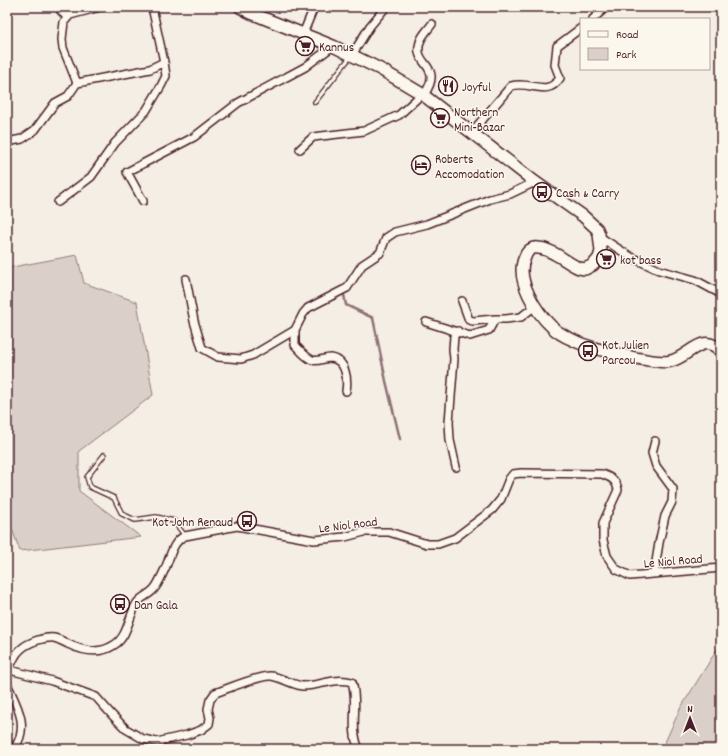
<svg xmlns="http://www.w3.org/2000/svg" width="728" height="756" viewBox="0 0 728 756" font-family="Dekko,sans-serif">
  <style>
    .green { fill: #dbd0c9; stroke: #92787a }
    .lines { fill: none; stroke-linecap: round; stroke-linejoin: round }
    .stream { stroke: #8d7174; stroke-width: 2.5 }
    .lane-casing { stroke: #4a1f2b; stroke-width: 6 }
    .street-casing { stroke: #4a1f2b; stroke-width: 10 }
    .primary-casing { stroke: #4a1f2b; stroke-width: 14 }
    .lane { stroke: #fbf7ec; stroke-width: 3.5 }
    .street { stroke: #fbf7ec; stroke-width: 7 }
    .primary { stroke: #fbf7ec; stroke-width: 11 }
    .labels { text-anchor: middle; stroke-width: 3; stroke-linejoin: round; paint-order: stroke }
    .poi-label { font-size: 13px; fill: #4a1f2b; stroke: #fbf7ec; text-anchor: start }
    .street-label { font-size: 13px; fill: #4a1f2b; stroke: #fbf7ec }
  </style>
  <rect width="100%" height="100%" fill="#f4eee4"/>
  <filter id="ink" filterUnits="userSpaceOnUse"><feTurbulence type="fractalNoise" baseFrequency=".025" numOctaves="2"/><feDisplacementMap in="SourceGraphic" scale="8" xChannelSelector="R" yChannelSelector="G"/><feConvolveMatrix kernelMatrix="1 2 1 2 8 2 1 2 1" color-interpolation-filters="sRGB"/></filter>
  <g filter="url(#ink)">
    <path class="green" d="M77,255L84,283L137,302L153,395L79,451V491L141,537L20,551L7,515V268Z
      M721,643V749H662L680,709Z"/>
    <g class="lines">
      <path class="stream" d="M344,295L346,305L373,318L386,381L400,439
        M7,734L12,742"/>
      <g class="lane-casing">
        <path id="lane" d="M315,102L351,56
          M104,455L87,477L90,487L114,498L122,514L135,520L156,517L174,521L185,536"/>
      </g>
      <g class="street-casing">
        <path id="street" d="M59,7L61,11L67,17
          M593,19L606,7
          M303,34L314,7
          M352,55L370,26L386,7
          M77,83L63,48L62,39L64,22L70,15L100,7
          M424,95C445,64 412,66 420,42C422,35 428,30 432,24
          M472,132L511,86C530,80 547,98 560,78L555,65L557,46L581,28
          M7,142L22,139L35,130L55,103L68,96L77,83L150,69L164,62L152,7
          M300,149L313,137L364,131L399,115L422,94
          M143,201L127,172L194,137L238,103L305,67L333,46
          M58,202L91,177L115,143L146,111L161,86L166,76L164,62
          M600,237L631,257L659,270L695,280L721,294
          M186,279L194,321L202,348L218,357L241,359L253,355L295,330L303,314L308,308L347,288L362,265L380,253L386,238L395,232L427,224L490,199L510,194L535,182
          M462,301L469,320L473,321L495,319
          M426,322L470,336L489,330L495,319H506L521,317L535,306
          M295,330V345C300,350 305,357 312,360C318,362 324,358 331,358C346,360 348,379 346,391
          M456,467L450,440L449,422L454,359L453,349L454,336L458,331
          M654,574L659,543L665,516L672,502L673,489L656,466L652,453L655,441
          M10,670L52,681L96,697L112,715L126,729L143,739L157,742L187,735L201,730L209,724L210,718L208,709L210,700L215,693C227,689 260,675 271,676C281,677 295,686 303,686C321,686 334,677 352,682C359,703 349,728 359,749
          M7,676C10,668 13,656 20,650C28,642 44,637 54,638C59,639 64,642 68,644C83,651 99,655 114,645C128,637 129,615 137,603C141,597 149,595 154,589C158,585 161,577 164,571C170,559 172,541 185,536L237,526L314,540L345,537L364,532H389L427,544H438L455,538L492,510L501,499L509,479L513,474L521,473L602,474C611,478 616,479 618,490L603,523V540L607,556L616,569L630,576L721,568
          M7,684C17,706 30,726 14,749"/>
      </g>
      <g class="primary-casing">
        <path id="primary" d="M240,7L251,13L333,46L380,69L422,94L535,182L583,216L597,229L599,234L601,251L599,258L593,265L585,269L579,268C567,263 551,248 538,248C532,247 527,251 525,257C514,279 537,313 552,327C558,333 566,337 573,340C587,348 657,365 671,361C689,357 704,330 721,352"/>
      </g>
      <use href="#lane" class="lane"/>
      <use href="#street" class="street"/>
      <use href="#primary" class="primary"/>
    </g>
  </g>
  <defs>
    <g id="supermarket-ring" transform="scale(1)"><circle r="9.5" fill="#fbf7ec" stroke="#4a1f2b" stroke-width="1.5"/><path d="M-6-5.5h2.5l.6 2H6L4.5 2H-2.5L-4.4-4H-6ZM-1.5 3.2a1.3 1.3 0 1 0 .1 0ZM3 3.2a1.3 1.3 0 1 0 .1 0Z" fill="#4a1f2b"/></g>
    <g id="restaurant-ring" transform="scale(1)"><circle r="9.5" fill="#fbf7ec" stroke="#4a1f2b" stroke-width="1.5"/><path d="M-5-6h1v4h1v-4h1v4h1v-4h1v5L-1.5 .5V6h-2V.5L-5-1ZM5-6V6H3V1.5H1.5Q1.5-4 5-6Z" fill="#4a1f2b"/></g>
    <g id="hotel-ring" transform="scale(1)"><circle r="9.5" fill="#fbf7ec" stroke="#4a1f2b" stroke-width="1.5"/><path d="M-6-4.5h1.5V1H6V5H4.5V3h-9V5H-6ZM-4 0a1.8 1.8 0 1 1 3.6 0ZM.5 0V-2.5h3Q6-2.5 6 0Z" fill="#4a1f2b"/></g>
    <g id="bus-ring" transform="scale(1)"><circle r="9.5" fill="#fbf7ec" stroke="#4a1f2b" stroke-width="1.5"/><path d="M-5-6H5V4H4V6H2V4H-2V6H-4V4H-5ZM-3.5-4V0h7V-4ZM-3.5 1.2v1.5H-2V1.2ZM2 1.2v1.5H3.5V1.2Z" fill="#4a1f2b"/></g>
  </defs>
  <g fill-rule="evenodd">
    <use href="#supermarket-ring" x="305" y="46"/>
    <use href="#restaurant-ring" x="448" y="86"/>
    <use href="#supermarket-ring" x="440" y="118"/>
    <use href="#hotel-ring" x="421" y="165"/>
    <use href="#bus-ring" x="542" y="192"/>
    <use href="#supermarket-ring" x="606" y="259"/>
    <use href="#bus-ring" x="588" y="351"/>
    <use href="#bus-ring" x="247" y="521"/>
    <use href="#bus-ring" x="120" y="604"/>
  </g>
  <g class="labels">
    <g class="poi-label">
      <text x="319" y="51">Kannus</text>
      <text x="462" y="91">Joyful</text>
      <text x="454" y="116">Northern<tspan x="454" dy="15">Mini-Bazar</tspan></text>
      <text x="435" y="163">Roberts<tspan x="435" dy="15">Accomodation</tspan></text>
      <text x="556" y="197">Cash &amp; Carry</text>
      <text x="620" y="264">kot bass</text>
      <text x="602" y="349">Kot Julien<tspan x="602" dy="15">Parcou</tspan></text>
      <text x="233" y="526" text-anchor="end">Kot John Renaud</text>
      <text x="134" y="609">Dan Gala</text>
    </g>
    <g class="street-label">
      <text transform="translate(348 524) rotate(-7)" y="5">Le Niol Road</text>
      <text transform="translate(673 560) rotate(-5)" y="5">Le Niol Road</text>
    </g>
  </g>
  <rect width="728" height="756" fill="none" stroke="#fbf7ec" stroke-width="24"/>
  <rect x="12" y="12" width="704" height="732" fill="none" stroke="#4a1f2b" stroke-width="1.5" filter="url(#ink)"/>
  <rect x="580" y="18" width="130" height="52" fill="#fbf7ec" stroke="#b4a19f"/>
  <rect x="588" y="31" width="20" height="6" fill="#fbf7ec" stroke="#b4a19f"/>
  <text x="616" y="38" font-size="12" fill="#4a1f2b">Road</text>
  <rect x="588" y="48" width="20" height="12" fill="#dbd0c9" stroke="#b4a19f"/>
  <text x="616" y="58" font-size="12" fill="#4a1f2b">Park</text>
  <g transform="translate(690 718)" stroke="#fbf7ec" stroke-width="3" paint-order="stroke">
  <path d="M0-3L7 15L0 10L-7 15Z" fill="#4a1f2b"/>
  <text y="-6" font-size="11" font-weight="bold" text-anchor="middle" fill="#4a1f2b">N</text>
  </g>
</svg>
